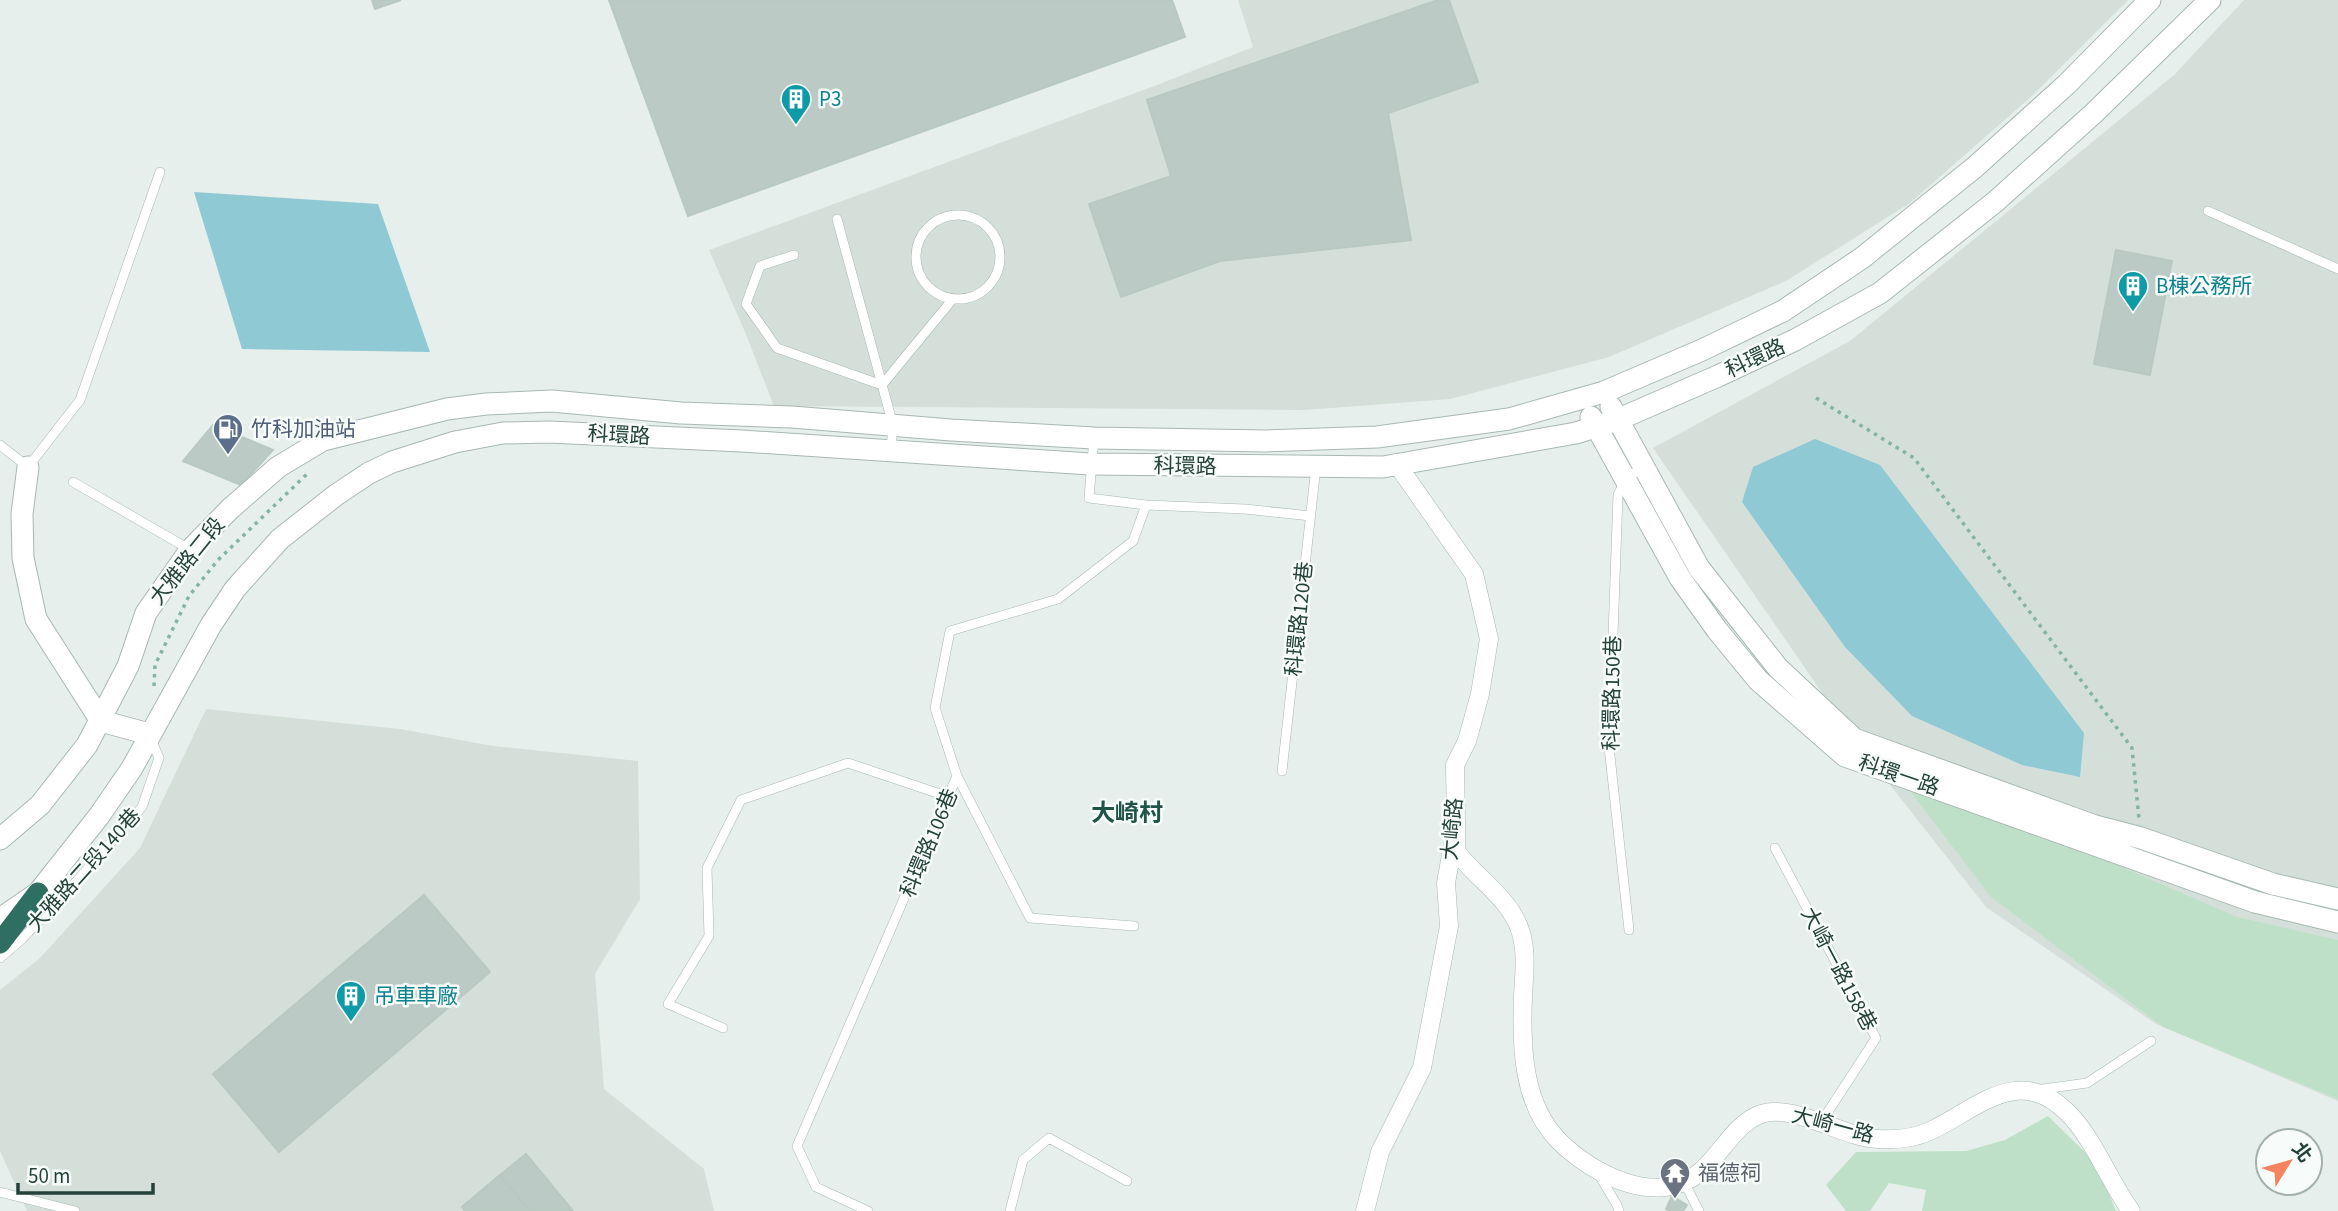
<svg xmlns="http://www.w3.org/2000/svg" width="2338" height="1211" viewBox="0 0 2338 1211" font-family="'Source Sans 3','Noto Sans TC',sans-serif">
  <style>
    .built { fill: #d4dfda }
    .green { fill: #bfe0c8 }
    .water { fill: #8ec9d4 }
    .building { fill: #bbcac4; stroke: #b8c9c2; stroke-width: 2 }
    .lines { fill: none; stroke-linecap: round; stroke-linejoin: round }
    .service-casing { stroke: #a8b8b2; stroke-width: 10 }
    .minor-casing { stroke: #a8b8b2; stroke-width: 19 }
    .tertiary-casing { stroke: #a8b8b2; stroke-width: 23 }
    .motorway-casing { stroke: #c2cac8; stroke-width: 23 }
    .path { stroke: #86b3a5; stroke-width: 3.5; stroke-dasharray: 3.5 5; stroke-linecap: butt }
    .service { stroke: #fff; stroke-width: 9 }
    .minor { stroke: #fff; stroke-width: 18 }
    .tertiary { stroke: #fff; stroke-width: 21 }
    .motorway { stroke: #2f6f62; stroke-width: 21 }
    .labels { text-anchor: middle; stroke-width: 5; stroke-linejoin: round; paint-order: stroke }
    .culture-label { font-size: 21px; fill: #0d838f; stroke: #f7fbf9; text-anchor: start }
    .street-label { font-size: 21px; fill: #24423a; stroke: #f7fbf9 }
    .service-label { font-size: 21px; fill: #4e5e75; stroke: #f7fbf9; text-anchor: start }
    .worship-label { font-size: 21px; fill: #5b616d; stroke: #f7fbf9; text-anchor: start }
    .quarter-label { font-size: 24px; font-weight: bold; fill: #1f5548; stroke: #f7fbf9 }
  </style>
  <rect width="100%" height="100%" fill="#e6efeb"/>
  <path class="built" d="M1238,0H2128L2032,96L1910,203L1786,281L1609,357L1450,399L1305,410L774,406L745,332L709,250L1157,85L1253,47Z
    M2244,0H2338V1101L2156,1024L1986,907L1854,739L1653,448L1850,341L2174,75Z
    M206,709L400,729L493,746L638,761L640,899L595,974L604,1089L704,1169L714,1211H27L0,1151V990L40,958L140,848Z"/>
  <path class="green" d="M1901,779L2092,854L2237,917L2338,940V1099L2163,1027L1991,897Z
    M2048,1116L2096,1163L2116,1211H1922L1926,1190L1889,1183L1870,1211H1846L1826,1185L1856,1152L1966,1151L2005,1140Z"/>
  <path class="water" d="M194,192L378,204L430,352L242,349Z
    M1815,439L1880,465L2084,733L2080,777L2022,765L1912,716L1845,647L1742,502L1753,467Z"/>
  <path class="building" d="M372,0H401L375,9Z
    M609,0H1172L1185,37L688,216Z
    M1438,0H1449L1478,82L1388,113L1411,240L1220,261L1121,297L1089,204L1171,176L1147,100Z
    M2116,250L2172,261L2150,375L2094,364Z
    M213,425L273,450L241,485L183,461Z
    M424,895L490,972L279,1152L213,1074Z
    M526,1154L573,1211H530L500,1175Z
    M500,1175L530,1211H465L462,1207Z
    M1672,1196L1687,1205L1683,1211H1670L1666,1209Z"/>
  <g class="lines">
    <g class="service-casing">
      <path id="service" d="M2208,211L2338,269
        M916 257a42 42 0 1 1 84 0a42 42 0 1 1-84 0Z
        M837,219L893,425L891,450
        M794,255L760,266L746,304L777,348L882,385L952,300
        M0,445L28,467L80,400L160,172
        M73,482L189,549
        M1146,505L1245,509L1311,516
        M1282,771L1316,467
        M957,776L1030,918L1134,926
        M1775,848L1876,1038L1820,1124
        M1629,930L1609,747L1618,495L1626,479L1643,467
        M0,958L22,939L74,884L142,807L159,758L151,739
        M723,1028L668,1004L709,936L707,868L741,800L848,763L949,797
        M2036,1090L2087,1083L2151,1041
        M1599,1175L1617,1205L1619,1211
        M1685,1184L1699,1211
        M0,1192L75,1211
        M868,1211L816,1187L797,1146L957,776L935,708L950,631L1058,599L1133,541L1146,505L1089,498L1094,438
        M1010,1211L1023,1160L1049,1138L1127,1181"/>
    </g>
    <g class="minor-casing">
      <path id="minor" d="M1456,827V851C1476,879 1511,898 1521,933C1527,954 1524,975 1523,996C1521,1045 1522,1104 1559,1141C1593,1175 1658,1208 1700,1172C1721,1155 1734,1124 1761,1114C1794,1103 1841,1137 1878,1139C1895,1140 1915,1138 1930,1131C1977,1109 2019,1063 2068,1113C2094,1139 2109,1181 2131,1211
        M1365,1211L1380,1152L1422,1068L1449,926L1446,883L1456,827L1455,765L1467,741L1480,694L1489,639L1474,574L1396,463"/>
    </g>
    <g class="tertiary-casing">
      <path id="tertiary" d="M1611,407L1699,568L1778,668L1854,739L2095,826L2141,838L2273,884L2338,899
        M1591,417L1680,578L1717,630L1758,680L1845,756L2255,902L2338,922
        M28,467L22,514L23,558L36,619L101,721L149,734
        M0,839L40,805L87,745L128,666L146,613L190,550L230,509L278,467L323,440L447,409L486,404L552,401L681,413L792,417L951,430L1094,438L1266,441L1377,437L1509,419L1604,392L1702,350L1783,311L1862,258L1975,167L2067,84L2150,0
        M0,919L38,893L99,816L132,768L211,625L235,589L280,539L336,495L369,473L392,462L455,442L503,433L549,432L742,441L1090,464L1383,467L1576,433L1617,420L1718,376L1795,340L1880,293L1995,202L2093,114L2210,0"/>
    </g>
    <g class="motorway-casing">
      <path id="motorway" d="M0,943L38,893"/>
    </g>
    <path class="path" d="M1816,398L1914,458L2132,748L2139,819
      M154,686L155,665L189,596L218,560L307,474"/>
    <use href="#service" class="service"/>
    <use href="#minor" class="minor"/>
    <use href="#tertiary" class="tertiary"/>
    <use href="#motorway" class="motorway"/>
  </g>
  <defs>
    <g id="building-pin" transform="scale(1.575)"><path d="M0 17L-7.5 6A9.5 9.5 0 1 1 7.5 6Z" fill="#0f9aa8" stroke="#f7fbf9"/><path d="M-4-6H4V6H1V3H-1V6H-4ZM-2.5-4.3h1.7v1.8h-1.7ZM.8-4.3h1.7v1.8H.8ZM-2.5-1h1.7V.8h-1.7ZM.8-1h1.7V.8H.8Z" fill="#fff"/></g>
    <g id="fuel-pin" transform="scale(1.575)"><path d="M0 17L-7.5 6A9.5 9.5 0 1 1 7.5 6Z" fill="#5c6f8a" stroke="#f7fbf9"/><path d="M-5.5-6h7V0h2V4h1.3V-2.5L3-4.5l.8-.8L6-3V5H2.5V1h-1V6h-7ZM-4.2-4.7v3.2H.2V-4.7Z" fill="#fff"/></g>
    <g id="temple-pin" transform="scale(1.575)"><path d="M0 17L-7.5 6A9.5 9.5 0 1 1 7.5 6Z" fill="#6b7280" stroke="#f7fbf9"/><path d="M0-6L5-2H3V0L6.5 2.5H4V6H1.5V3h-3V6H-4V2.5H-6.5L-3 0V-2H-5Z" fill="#fff"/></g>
  </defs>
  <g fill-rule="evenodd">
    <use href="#building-pin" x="796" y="99"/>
    <use href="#building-pin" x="2133" y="286"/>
    <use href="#fuel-pin" x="228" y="429"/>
    <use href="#building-pin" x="351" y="996"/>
    <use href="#temple-pin" x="1675" y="1173"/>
  </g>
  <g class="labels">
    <g class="culture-label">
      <text x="819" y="106">P3</text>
      <text x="2156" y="293">B棟公務所</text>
      <text x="374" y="1003">吊車車廠</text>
    </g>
    <g class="street-label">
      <text transform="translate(1755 358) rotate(-25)" y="7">科環路</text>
      <text transform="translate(619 435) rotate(3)" y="7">科環路</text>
      <text transform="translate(1185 466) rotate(1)" y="7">科環路</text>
      <text transform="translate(187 561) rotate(-51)" y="7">大雅路二段</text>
      <text transform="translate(1299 619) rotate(-84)" y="7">科環路120巷</text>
      <text transform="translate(1612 693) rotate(-89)" y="7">科環路150巷</text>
      <text transform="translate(1899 775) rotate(19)" y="7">科環一路</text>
      <text transform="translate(1452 829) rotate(-85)" y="7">大崎路</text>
      <text transform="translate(929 843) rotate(-67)" y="7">科環路106巷</text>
      <text transform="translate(84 870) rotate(-48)" y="7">大雅路二段140巷</text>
      <text transform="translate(1839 969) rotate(62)" y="7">大崎一路158巷</text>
      <text transform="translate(1833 1125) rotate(15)" y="7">大崎一路</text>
    </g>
    <g class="service-label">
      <text x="251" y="436">竹科加油站</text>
    </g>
    <g class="worship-label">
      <text x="1698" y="1180">福德祠</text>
    </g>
    <g class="quarter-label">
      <text x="1127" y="821">大崎村</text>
    </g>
  </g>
  <g transform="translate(2289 1162) rotate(53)"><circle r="33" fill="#f7fbf9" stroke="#a3b1ad" stroke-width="2"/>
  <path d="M0-5L12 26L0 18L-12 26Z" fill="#f4845f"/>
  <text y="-10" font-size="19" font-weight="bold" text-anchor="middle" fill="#24423a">北</text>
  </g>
  <path d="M18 1183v10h135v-10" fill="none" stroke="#24423a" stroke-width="3.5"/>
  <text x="28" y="1183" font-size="21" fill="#24423a" stroke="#f7fbf9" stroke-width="5" paint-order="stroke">50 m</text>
</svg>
